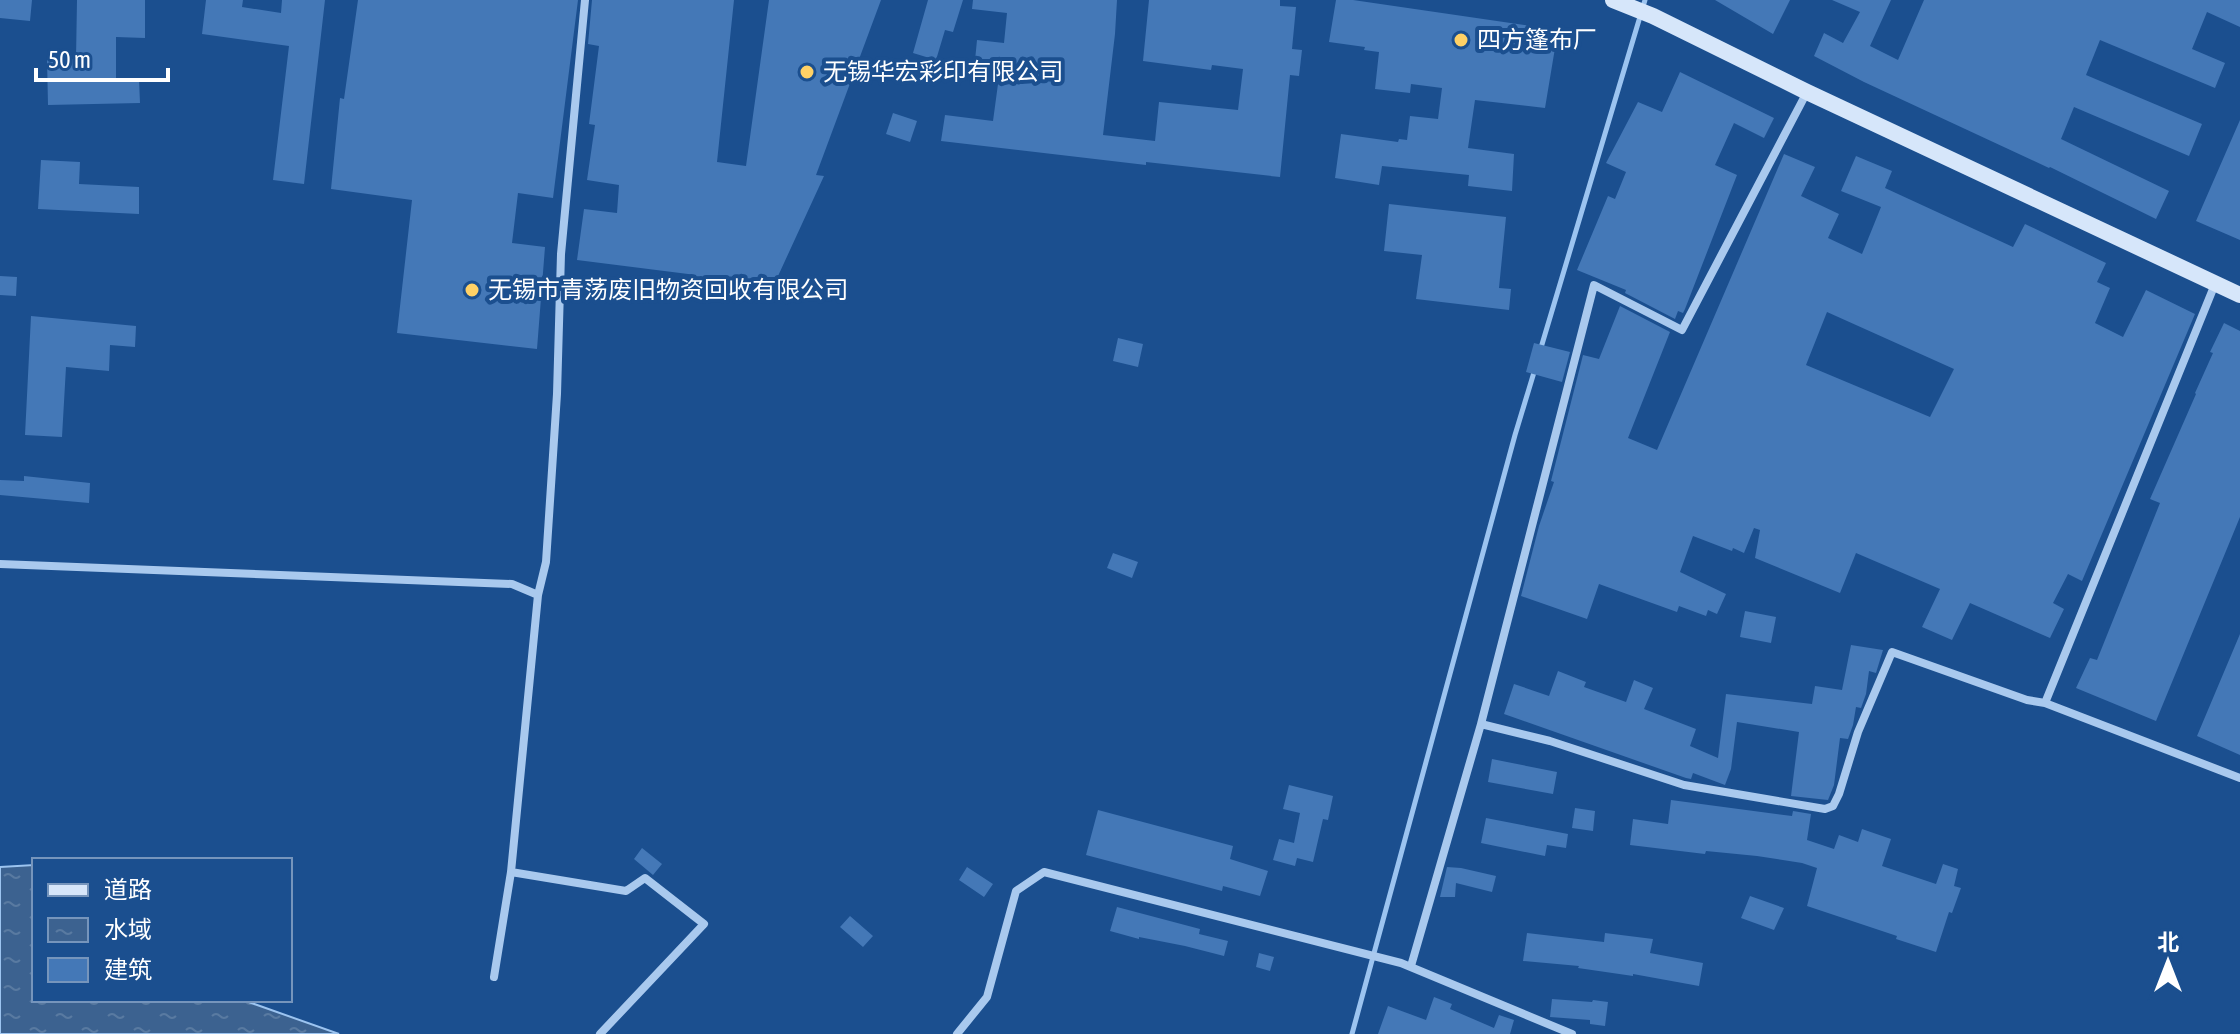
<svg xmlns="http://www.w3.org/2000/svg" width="2240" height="1034" viewBox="0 0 2240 1034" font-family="'Asap Condensed','Noto Sans SC',sans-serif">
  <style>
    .water { fill: url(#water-ripples); stroke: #9cc4f0; stroke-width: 2 }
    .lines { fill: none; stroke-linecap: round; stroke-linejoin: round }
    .stream { stroke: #9cc4f0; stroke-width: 5 }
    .building { fill: #4478b7; fill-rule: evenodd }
    .street { stroke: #a9c9ee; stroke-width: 8 }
    .secondary { stroke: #d6e6fa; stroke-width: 16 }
    .poi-dot { fill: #ffd166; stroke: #1b4f8f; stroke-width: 3 }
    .labels { text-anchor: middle; stroke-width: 8; stroke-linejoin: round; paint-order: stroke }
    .poi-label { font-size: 24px; fill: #fff; stroke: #1b4f8f; text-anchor: start }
  </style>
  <defs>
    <pattern id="water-ripples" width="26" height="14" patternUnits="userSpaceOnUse" patternTransform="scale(2)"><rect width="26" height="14" fill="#3c6290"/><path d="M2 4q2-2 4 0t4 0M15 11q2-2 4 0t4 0" fill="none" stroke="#597aa1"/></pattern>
  </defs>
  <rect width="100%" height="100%" fill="#1b4f8f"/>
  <path class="water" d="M34,865V1000H243L339,1034H0V867Z"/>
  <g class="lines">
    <path class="stream" d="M1540,351L1645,0
      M1352,1034L1515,435L1535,369"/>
  </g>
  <path class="building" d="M0,0H32L30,21L0,18Z
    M77,0H145V38L116,37V79H139L140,103L48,105L47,59H76Z
    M206,0H243L242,7L281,13L282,0H325L304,184L273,180L289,46L202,34Z
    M358,0H578L553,198L518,193L512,243L545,247L537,349L397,333L412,200L331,189L340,98L344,99Z
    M592,0H734L717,162L746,166L769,0H881L816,175L824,176L767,300L694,290L696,275L577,260L584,209L617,213L619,185L587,180L595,125L589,124L599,46L588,44Z
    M928,0H963L953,32L945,30L936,60L913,53Z
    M973,0H1117L1115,34L1103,135L1155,141L1159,102L1238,110L1243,69L1212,65L1211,70L1143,61L1149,0H1280V6L1296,7L1292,49L1302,50L1299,76L1290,75L1280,177L1146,162V165L941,141L945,115L993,121L998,84L973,81L977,40L1004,43L1007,13L972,9Z
    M1336,0H1353L1558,30L1545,108L1475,100L1468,148L1514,154L1512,191L1468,186L1469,175L1382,166L1379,185L1335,178L1341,134L1398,142L1399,139L1407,140L1410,116L1438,119L1442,88L1411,84L1410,93L1375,89L1379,52L1364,50L1365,47L1329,42Z
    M1715,0H1790L1773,34Z
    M1832,0H1891L1870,46L1898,60L1924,0H2240V27L2207,12L2192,49L2225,63L2215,88L2100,40L2086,75L2202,124L2189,156L2074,107L2061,139L2169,191L2156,219L2050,167L2049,168L1864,82L1814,56L1824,33L1843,43L1860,12Z
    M1680,72L1774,118L1764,138L1734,123L1715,165L1737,175L1685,309L1683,313L1678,311L1675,319L1625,293L1626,290L1577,270L1608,196L1615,199L1626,172L1606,163L1638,102L1662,112Z
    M893,113L917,121L910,142L886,134Z
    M2240,120V240L2196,221Z
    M1784,154L1815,167L1801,196L1839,214L1828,238L1862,254L1881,207L1841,191L1856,156L1892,171L1885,188L2013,247L2025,224L2106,263L2097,282L2110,288L2095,323L2123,337L2146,290L2195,314L2082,581L2068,574L2053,603L2064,609L2050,638L1970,603L1952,640L1922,627L1940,589L1856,553L1840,593L1755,558L1760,530L1754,528L1744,553L1733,548L1732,551L1693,536L1680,572L1726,594L1717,614L1708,610L1706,616L1679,606L1677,612L1599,584L1587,619L1521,596L1539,526L1554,482L1551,481L1583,355L1599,359L1620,306L1670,332L1628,438L1657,450ZM1827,312L1954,369L1930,417L1806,365Z
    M41,160L80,162L79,184L139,187V214L38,209Z
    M1389,204L1506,217L1499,288L1511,289L1509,310L1416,299L1422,255L1384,251Z
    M0,276L17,277L16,296L0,295Z
    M31,316L136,326L135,347L110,345L109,371L66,367L62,437L25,435Z
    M2224,323L2240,331V517L2156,721L2076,688L2090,658L2097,660L2160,503L2150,499L2196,394L2195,393L2213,353L2210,352Z
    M1118,338L1143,344L1138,367L1113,361Z
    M1534,343L1570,352L1562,382L1526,372Z
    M24,476L90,483L89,503L0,495V480L24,481Z
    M1113,553L1138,562L1132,578L1107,568Z
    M1745,611L1776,617L1771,643L1740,637Z
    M2240,634V755L2197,736Z
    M1851,645L1883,650L1876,673L1869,671L1866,694L1861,708L1856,707L1853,725L1848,739L1840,738L1834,785L1828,800L1791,796L1799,732L1737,722L1731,769L1725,785L1693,773L1691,779L1686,778L1504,714L1514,684L1549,696L1558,671L1586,682L1584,687L1626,702L1634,680L1653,688L1644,709L1696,729L1690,746L1718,758L1726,694L1812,704L1815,686L1842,690Z
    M1492,759L1557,772L1553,794L1488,782Z
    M1289,785L1333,796L1328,820L1323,819L1313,862L1297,858L1295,866L1273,860L1279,839L1294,843L1300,813L1283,809Z
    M1671,800L1792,816L1793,811L1811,814L1807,840L1834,849L1839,835L1858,842L1862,829L1891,839L1882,866L1936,884L1943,864L1958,869L1954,886L1961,888L1952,913L1949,912L1936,952L1896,939L1897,936L1807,906L1817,868L1802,863L1757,856L1706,851L1705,854L1630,845L1633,819L1668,824Z
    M1575,808L1595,811L1593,831L1572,828Z
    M1098,810L1233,846L1230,859L1268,871L1260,896L1223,886L1222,891L1086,855Z
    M1486,818L1568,834L1566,848L1547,845L1545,856L1481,843Z
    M642,848L662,864L653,875L634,859Z
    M967,867L993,884L984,897L959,880Z
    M1447,867L1461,868L1496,876L1492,892L1456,883L1455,897H1440Z
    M1750,896L1784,908L1774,930L1741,918Z
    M1117,907L1200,929L1199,934L1228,941L1224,956L1185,946L1139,937V939L1110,931Z
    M850,916L873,936L863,947L840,927Z
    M1527,933L1604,942L1605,933L1653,939L1650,953L1703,963L1699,986L1633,974V976L1578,968L1579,966L1523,961Z
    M1259,953L1274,957L1270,971L1256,967Z
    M1434,997L1452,1004L1450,1009L1494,1028L1499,1015L1514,1020L1510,1034H1378L1388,1006L1426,1020Z
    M1552,999L1592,1002L1593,1000L1608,1002L1605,1026L1590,1024V1020L1550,1017Z"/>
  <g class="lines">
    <path class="street" d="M0,564L512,584L538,595
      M2045,703L2215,284
      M1481,724L1550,741L1684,785L1825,809L1833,806L1839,794L1858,732L1892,652L2027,700L2045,703L2240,778
      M511,872L626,891L645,878L704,924L600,1034
      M1411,966L1481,724L1594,285L1682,330L1807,92
      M494,977L511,872L538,595L546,562L557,394L561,254L585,0
      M957,1034L987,997L1016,891L1044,872L1401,963L1572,1034"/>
    <path class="secondary" d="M1613,0L1653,16L1807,92L2240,295"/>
  </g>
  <g class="poi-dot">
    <circle cx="1461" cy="40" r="8"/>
    <circle cx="807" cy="72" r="8"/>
    <circle cx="472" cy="290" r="8"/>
  </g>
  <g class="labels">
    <g class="poi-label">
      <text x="1477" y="48">四方篷布厂</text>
      <text x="823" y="80">无锡华宏彩印有限公司</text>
      <text x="488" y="298">无锡市青荡废旧物资回收有限公司</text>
    </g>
  </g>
  <rect x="32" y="858" width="260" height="144" fill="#1b4f8f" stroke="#7695bc" stroke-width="2"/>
  <rect x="48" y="884" width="40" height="12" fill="#d6e6fa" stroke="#7695bc" stroke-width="2"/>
  <text x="104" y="898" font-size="24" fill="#ffffff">道路</text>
  <rect x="48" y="918" width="40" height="24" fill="url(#water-ripples)" stroke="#7695bc" stroke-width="2"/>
  <text x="104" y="938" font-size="24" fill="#ffffff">水域</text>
  <rect x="48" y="958" width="40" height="24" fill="#4478b7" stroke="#7695bc" stroke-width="2"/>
  <text x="104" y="978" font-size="24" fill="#ffffff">建筑</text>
  <g transform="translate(2168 962)" stroke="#1b4f8f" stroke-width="6" paint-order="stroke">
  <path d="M0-6L14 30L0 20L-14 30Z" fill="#ffffff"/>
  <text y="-12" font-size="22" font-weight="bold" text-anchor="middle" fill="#ffffff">北</text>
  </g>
  <path d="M36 68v12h132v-12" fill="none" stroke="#ffffff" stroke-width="4"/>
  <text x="48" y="68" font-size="24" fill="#ffffff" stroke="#1b4f8f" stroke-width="6" paint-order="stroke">50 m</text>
</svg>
